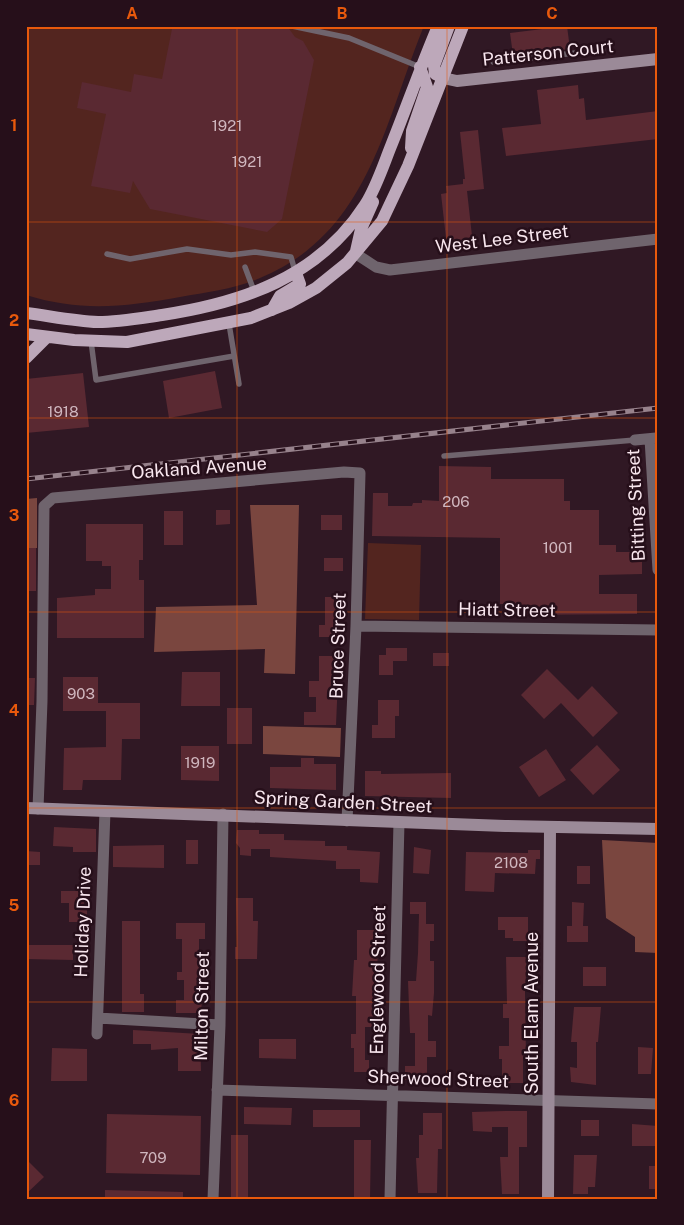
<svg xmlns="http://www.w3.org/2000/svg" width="684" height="1225" viewBox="0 0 684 1225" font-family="'Public Sans',sans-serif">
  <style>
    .green { fill: #53251f }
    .forest { fill: #7a463f }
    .building { fill: #5a2932 }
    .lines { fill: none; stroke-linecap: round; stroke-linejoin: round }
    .lane { stroke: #6f646d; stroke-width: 5.5 }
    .street { stroke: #6f646d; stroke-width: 11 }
    .secondary { stroke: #9b8a98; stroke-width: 12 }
    .primary { stroke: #bda8ba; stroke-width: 12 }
    .rail-casing { stroke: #97828c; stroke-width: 5 }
    .rail { stroke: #260f1a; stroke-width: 3; stroke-dasharray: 9; stroke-linecap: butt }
    .grid { fill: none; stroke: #e8590c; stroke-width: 1; stroke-opacity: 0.55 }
    .labels { text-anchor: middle; stroke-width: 5; stroke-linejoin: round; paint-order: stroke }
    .number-label { font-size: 15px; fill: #d0b7bf }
    .street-label { font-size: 18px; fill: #f8e6ee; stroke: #260f1a }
    .neatline { fill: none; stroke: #e8590c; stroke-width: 2 }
    .grid-label { font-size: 16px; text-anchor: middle; font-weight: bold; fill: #e8590c }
  </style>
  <rect width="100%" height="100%" fill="#301824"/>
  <path class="green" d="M26,26H424C384,123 369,233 260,278C235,289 207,292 180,297C124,307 81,312 26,295Z
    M368,543L421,545L419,620L365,619Z"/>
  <path class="forest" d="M37,498V548H26V499Z
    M250,505H299L295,674L264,673L265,649L154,652L156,607L257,605Z
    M263,726L341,728L340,757L263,754Z
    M602,840L658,843V953L635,952V937L606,918Z"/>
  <path class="building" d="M175,26H287L295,37L303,41L314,60L282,219L267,232L150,209L133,181L130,193L91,186L106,114L77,108L82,82L131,92L134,74L162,79L172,29Z
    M567,26L570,49L513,55L510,33Z
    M578,85L579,99L584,98L586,120L658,111V139L506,156L502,128L541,124L537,90Z
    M478,130L484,189L467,191L473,245L447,247L441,194L447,193L446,186L463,184V179H465L460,132Z
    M215,371L222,408L169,418L163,381Z
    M83,373L89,427L26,433V379Z
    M439,466L491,467V479H564V501H570V510H599V545H616V552H642V574L599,575V594H637V614L507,615V604H500V538L372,536L373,493H388V506H412L413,503H422V500L439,501Z
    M216,510H230V524L216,525Z
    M164,511H183V545H164Z
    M321,515H342V530H321Z
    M86,524H143V560H139V580H144V638H57V598L95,595V589H111V566H102V561H86Z
    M26,548H36V591H26Z
    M324,558H343V571H324Z
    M325,597H338V637H319V625H325Z
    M386,648H407V661H393V675H379V655H386Z
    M433,653H449V666H433Z
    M319,656H339L336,725H304V712H316V697H309V681H319Z
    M547,669L578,700L592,686L618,713L593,737L561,703L544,719L521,695Z
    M182,672H220V706H181Z
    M63,677H98V703H140V739H122L121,780H83L82,790H63L64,748L106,747V711H63Z
    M26,678H35L34,705H26Z
    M378,700H399V716H395V738H372V725H378Z
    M227,708H252V744H227Z
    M597,745L620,770L593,795L570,770Z
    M181,746H219V781L181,780Z
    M546,749L566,780L539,797L519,767Z
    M301,758H314V764H336V790L270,788V767H301Z
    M365,771H381V774L451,773V798L365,796Z
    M54,827L96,829V852H73V847L53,846Z
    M237,830H259V834H284V840L325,841V846H347V850L380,852L378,883L360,882V869H336V861L270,857V849H251V856L240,855V848L236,843Z
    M186,840H198V864H186Z
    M164,845V868L113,867V846Z
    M414,847L431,850L429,874L413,873Z
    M528,850H540V859H536L535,874L495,873L494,892L465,891L466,852L528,853Z
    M26,851L40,852V865H26Z
    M577,866H590V884H577Z
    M61,891H84V910H87V922H69V903H61Z
    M236,898H253V921H258L257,959H235V947H237Z
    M410,902H426V924H434V941H430V961H434V993L432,1016L428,1015V1041H436V1057H427V1080H405V1066H415V1033H410L408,981H416L418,953L419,914H410Z
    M572,902L584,903L583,926H588V942H567V926H572Z
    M498,917H528V941H513V938H505V930H498Z
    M122,921H140V994H144V1012H122Z
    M176,923H205V939H199V972H204L201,1013H176V1000H184V980H177V972H182V939H176Z
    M357,930H383V947H378L375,1027H365V1060H369V1072H354V1048H351V1034H356V996H352L354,960H357Z
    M26,945H73V960L26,959Z
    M506,957H527L525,992L526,1059H523V1083H502V1059H499V1046H509V1018H503V1004H507Z
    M583,967H606V986H583Z
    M574,1007H601L598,1042H596V1085L571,1082L570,1067L577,1068V1042H571Z
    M133,1030L200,1034L201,1071H178V1048L151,1050V1044H133Z
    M259,1039H296V1059L259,1058Z
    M638,1047L653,1048L651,1074H638Z
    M52,1048L87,1049V1081H51Z
    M244,1107L292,1108L291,1125L244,1124Z
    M313,1110H360V1127H313Z
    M505,1111H527V1147H519V1194H502L500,1157H508V1127H492V1132L473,1131L472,1112Z
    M423,1113H442V1149H438L437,1193H418L416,1158H419V1135H423Z
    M107,1114L201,1116L200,1175L106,1173Z
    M581,1120H599V1136H581Z
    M632,1124L658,1126V1146H632Z
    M231,1135H248V1199H231Z
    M354,1140H371L370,1199H354Z
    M574,1155H597L595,1187H588V1194H573Z
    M26,1159L44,1177L26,1194Z
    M649,1166H658V1189H649Z
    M105,1190L183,1192V1199H105Z"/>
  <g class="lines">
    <path class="lane" d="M292,26L349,38L420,67
      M493,62L603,50
      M107,254L130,259L187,249L231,255L255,252L291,257L295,271
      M245,267L254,291
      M229,324L239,384
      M91,341L96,380L234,356
      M444,456L635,440"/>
    <path class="street" d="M356,254L376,267L390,270L658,239
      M650,439L658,570
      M635,440L656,438
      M356,626L658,630
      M38,809L42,701L44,506L53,498L344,472L360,473L356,626L347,821
      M98,1018L220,1025
      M97,1034L105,811
      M217,1090L658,1104
      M213,1199L220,1025L223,814
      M390,1199L399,822"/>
    <path class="secondary" d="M443,78L457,81L658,59
      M26,808L505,826L658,829
      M548,1199L550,827"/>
    <path class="primary" d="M443,78L435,74L434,66L449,26
      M411,148L412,131L427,87L420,67
      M356,251L361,229L373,202
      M272,310L280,296L300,284L296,273
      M26,313C50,316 74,321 98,322C119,322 141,318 162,315C242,303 319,277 365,205C376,188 383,166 391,146C407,106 421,66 438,26
      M26,334L74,340L127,342L251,318L289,303L316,288L347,263L382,221L408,166L463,26
      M26,358L46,338"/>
    <g class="rail-casing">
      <path id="rail" d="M26,479L658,408"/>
    </g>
    <use href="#rail" class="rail"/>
  </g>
  <path class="grid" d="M237,26V1199M447,26V1199M26,222H658M26,418H658M26,612H658M26,808H658M26,1002H658"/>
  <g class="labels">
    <g class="number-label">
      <text x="227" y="131">1921</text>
      <text x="247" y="167">1921</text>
      <text x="63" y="417">1918</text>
      <text x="456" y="507">206</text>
      <text x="558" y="553">1001</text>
      <text x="81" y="699">903</text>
      <text x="200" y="768">1919</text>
      <text x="511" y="868">2108</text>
      <text x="153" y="1163">709</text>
    </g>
    <g class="street-label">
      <text transform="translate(548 53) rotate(-6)" y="6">Patterson Court</text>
      <text transform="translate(502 239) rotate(-7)" y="6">West Lee Street</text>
      <text transform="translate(199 468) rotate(-4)" y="6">Oakland Avenue</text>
      <text transform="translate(636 505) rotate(-93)" y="6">Bitting Street</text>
      <text transform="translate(507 610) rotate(1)" y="6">Hiatt Street</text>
      <text transform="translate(338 646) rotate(-88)" y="6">Bruce Street</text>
      <text transform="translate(343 802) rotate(3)" y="6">Spring Garden Street</text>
      <text transform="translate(83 922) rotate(-88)" y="6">Holiday Drive</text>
      <text transform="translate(378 980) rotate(-89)" y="6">Englewood Street</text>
      <text transform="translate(202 1006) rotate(-89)" y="6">Milton Street</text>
      <text transform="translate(532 1013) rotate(-90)" y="6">South Elam Avenue</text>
      <text transform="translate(438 1079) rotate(2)" y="6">Sherwood Street</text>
    </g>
  </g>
  <rect width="684" height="1225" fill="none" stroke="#260f1a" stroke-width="55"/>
  <rect x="28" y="28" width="628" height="1170" class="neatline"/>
  <g class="grid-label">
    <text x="132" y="19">A</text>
    <text x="342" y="19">B</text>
    <text x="552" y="19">C</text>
    <text x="14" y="131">1</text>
    <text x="14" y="326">2</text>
    <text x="14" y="521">3</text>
    <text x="14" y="716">4</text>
    <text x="14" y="911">5</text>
    <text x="14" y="1106">6</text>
  </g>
</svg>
